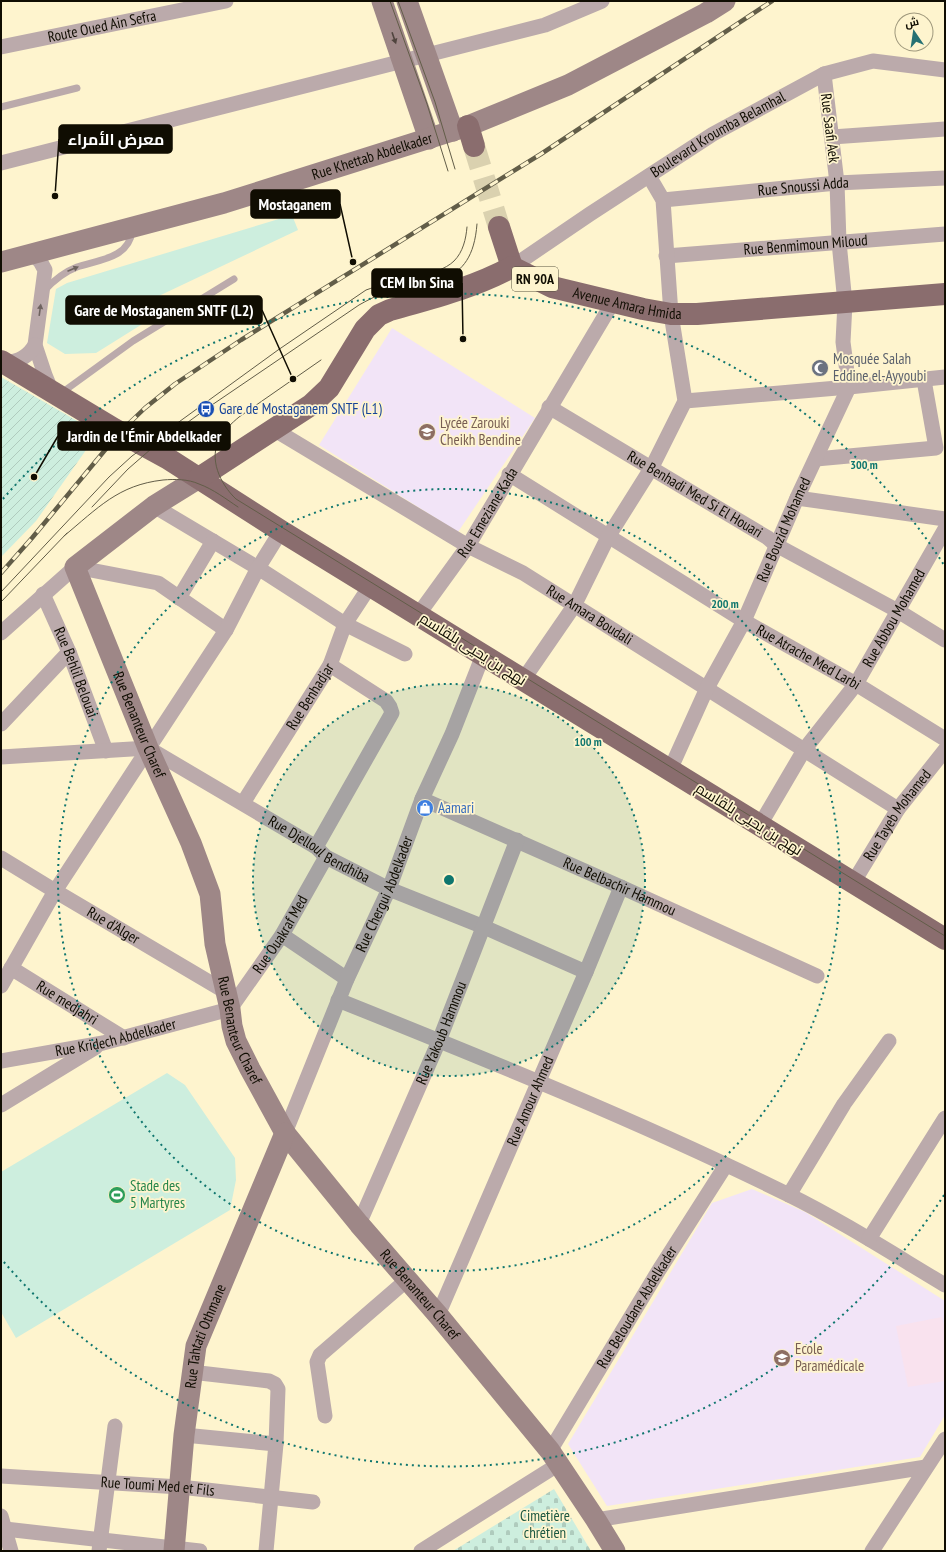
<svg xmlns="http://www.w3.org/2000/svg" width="946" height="1552" viewBox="0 0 946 1552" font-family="'PT Sans Narrow',Cairo,sans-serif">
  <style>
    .education { fill: #f2e4f7 }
    .medical { fill: #f9e2ee }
    .grass { fill: #cdeede }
    .cemetery { fill: url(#cemetery-stones) }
    .garden { fill: url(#garden-furrows) }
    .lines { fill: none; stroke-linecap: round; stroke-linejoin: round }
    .primary-tunnel { stroke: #dad1af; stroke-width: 22; stroke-dasharray: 22 11; stroke-linecap: butt }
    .lane { stroke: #bbaaab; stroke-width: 7 }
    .street { stroke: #bbaaab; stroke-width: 15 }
    .secondary { stroke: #9e8787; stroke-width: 21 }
    .primary { stroke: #8a6d6e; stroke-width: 22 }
    .tram { stroke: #625d48; stroke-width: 1 }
    .rail-casing { stroke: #625d48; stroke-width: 4.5 }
    .rail { stroke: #fef4ce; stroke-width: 3; stroke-dasharray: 9; stroke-linecap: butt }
    .oneway { fill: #50443e }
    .oneway2 { fill: #6e635f }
    .ring { fill: none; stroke: #0f766e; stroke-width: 2; stroke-dasharray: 2 4 }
    .labels { text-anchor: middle; stroke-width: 3.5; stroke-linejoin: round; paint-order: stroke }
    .shield { fill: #fef4ce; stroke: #57523f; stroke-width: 1 }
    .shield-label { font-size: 14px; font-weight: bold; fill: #100d02 }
    .street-label { font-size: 15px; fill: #100d02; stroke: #fef4ce }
    .worship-label { font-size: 15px; fill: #5b616d; stroke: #fef4ce; text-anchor: start }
    .transit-label { font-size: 15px; fill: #164399; stroke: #fef4ce; text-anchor: start }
    .education-label { font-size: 15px; fill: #785e54; stroke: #fef4ce; text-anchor: start }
    .shop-label { font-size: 15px; fill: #366cbe; stroke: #fef4ce; text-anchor: start }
    .leisure-label { font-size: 15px; fill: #27864d; stroke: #fef4ce; text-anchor: start }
    .park-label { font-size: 15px; fill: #1c5842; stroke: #fef4ce }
    .centre { fill: #0f766e; stroke: #fef4ce; stroke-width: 2 }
    .ring-label { font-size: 12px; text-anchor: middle; font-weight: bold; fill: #0f766e; stroke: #fef4ce; stroke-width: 3.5; stroke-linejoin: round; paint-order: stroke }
    .leader { fill: none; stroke: #100d02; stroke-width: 1.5 }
    .callout-dot { fill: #100d02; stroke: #fef4ce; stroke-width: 1.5 }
    .callout { fill: #100d02; stroke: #100d02; stroke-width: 1.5 }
    .callout-label { font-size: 16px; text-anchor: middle; font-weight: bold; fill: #fff }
  </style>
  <defs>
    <pattern id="cemetery-stones" width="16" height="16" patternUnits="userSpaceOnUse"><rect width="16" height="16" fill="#cdeede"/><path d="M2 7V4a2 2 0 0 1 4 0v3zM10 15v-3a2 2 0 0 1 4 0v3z" fill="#afcbbd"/></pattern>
    <pattern id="garden-furrows" width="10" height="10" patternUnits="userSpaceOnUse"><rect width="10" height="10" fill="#cdeede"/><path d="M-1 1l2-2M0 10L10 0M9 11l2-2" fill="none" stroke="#afcbbd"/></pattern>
  </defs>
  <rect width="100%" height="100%" fill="#fef4ce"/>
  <path class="education" d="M392,328L535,418L458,532L319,445Z
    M752,1189L805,1212L945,1301V1415L920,1457L607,1506L568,1444L712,1203Z"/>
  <path class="medical" d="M942,1317L945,1330V1381L908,1387L896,1326Z"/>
  <path class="grass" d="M292,215L298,230L144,303L152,318L96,353L65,354L47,343L56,289L67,283Z
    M167,1073L185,1085L235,1158L236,1180L230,1210L16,1338L1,1312V1172Z"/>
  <path class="cemetery" d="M554,1489L591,1551H453Z"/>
  <path class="garden" d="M1,377L98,433L36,521L1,557Z"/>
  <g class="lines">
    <path class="primary-tunnel" d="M474,146L499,227"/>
    <path class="lane" d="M1,107L77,88
      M44,291C53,281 64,272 77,267C97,260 129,259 132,231
      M60,394L133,341L234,279"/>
    <g class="street">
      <path id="s1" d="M1,47L226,1"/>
      <path d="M832,137L945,129"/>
      <path d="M1,163L545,25L602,1"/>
      <path id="s2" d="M663,200L837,183L945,178"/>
      <path d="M32,254L40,261L45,270L35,345L45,375L52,392"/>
      <path id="s3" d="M666,256L945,234"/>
      <path id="s4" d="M512,267L590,214L713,134L824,74L873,61L945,70"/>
      <path d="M3,362C17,363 28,357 35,345"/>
      <path d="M685,401L849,387L945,377"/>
      <path id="s5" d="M549,407L768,538L776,545L898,611L945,640"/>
      <path id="s6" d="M275,430L468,546L523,573L898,809"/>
      <path d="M816,459L936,448L924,380"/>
      <path id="s7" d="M509,474L744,621L856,684L945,739"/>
      <path d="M797,498L945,519"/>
      <path d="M154,506L258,568L345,624L405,654"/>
      <path id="s8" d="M43,594L69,652L106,751"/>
      <path d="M179,598L213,541"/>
      <path id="s9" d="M418,615L468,546L613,302"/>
      <path d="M1,633L75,567L158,583L226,630"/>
      <path d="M523,680L574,606L608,537L652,467L685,401L671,314L663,200L649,176"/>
      <path d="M1,724L69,652"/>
      <path id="s10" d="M148,748L316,847L326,857L389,889L484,927L586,972"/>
      <path d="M1,757L148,748"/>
      <path id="s11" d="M670,770L707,688L744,621L797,498L849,387L843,342L845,303L839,242L837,183L824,74"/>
      <path id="s12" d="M422,799L621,887L817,976"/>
      <path id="s13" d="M243,803L330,665L345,624L370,586"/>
      <path id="s14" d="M760,825L804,750L856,684L945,529"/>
      <path d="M316,847L392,713L390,707L386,701L330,665"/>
      <path id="s15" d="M1,858L55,891L226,992"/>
      <path id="s16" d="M853,883L898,809L945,750"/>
      <path d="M282,935L347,979"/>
      <path id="s17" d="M11,968L124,1038"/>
      <path d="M1,986L55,891L226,630L258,568L281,531"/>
      <path d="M338,1000C490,1061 641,1122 787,1194C842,1221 893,1254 945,1285"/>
      <path id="s18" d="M1,1061L103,1043L230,1009L282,935L326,857"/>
      <path d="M1,1105L96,1047"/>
      <path id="s19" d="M285,1133L347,979L389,889L422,799L452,734L483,655"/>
      <path d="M789,1195L844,1104L889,1041"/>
      <path id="s20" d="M359,1224L439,1041L517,840"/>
      <path d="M869,1239L945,1118"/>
      <path id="s21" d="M438,1315L586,972L621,887"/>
      <path d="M191,1372L269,1381L275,1384L278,1389L276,1444L266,1551"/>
      <path d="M325,1416L317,1362L320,1355L408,1279"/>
      <path d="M184,1435L276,1444"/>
      <path id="s22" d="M550,1451L659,1270L726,1165"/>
      <path id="s23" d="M1,1476L180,1487L313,1502"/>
      <path d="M1,1516L11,1551"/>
      <path d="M596,1520L926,1467"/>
      <path d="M1,1530L5,1529L200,1551"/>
      <path d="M99,1551L115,1426"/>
      <path d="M421,1551L559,1464"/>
      <path d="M872,1551L945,1439"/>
    </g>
    <g class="secondary">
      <path d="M382,1L429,139"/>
      <path d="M407,1L453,131"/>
      <path id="s24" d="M1,262L224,203L468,126L568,85L706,13L725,1"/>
      <path id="s25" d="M199,478L154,506L75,567L148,748L191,843L210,894L215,944L230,1009L232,1026L236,1041L250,1069L285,1133L359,1224L438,1315L550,1451L596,1520L615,1551"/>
      <path id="s26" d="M174,1551L184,1435L196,1346L285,1133"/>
    </g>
    <g class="primary">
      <path d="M468,126L474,146"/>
      <path d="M499,227L512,267"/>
      <path d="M1,361L114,429L167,458L281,531L945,939"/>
      <path id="s27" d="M199,478L311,405L329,388L365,329L379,315L390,310C432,298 473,288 512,267L552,287L643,309L671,314H697L945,294"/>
    </g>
    <path class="tram" d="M390,1L427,104L448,171
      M398,1L435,102L455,169
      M321,360L239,417C232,423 224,430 220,438C208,458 220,484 236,499L945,936
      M92,507L128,469L151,449L206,409L359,305C366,301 374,297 381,294C429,279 472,290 477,224
      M64,536C98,508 118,485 163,480C175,479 188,479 199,484C213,489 226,499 238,507
      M1,592L109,477L132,456L278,350L366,290C390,281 438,277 454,261C463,252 466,239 467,227
      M1,602L67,533"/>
    <g class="rail-casing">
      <path id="rail" d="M1,573L32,538L120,432L145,408L175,384L241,340L541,154L772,1"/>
    </g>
    <use href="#rail" class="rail"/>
  </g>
  <defs><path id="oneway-solid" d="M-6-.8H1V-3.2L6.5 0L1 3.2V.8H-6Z"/></defs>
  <use class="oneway" href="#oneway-solid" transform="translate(394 38) rotate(71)"/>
  <g class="oneway2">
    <use href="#oneway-solid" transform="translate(73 269) rotate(-23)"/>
    <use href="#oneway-solid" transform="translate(40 310) rotate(-82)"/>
  </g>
  <circle cx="449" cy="880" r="196" fill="#0f766e" fill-opacity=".12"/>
  <g class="ring">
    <circle cx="449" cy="880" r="196"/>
    <circle cx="449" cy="880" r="391"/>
    <path d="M944 1195A587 587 0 0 1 3 1261M3 499A587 587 0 0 1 944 565"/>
  </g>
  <defs>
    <g id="mosque-disc" transform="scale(0.9)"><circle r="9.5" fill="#6b7280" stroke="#fef4ce"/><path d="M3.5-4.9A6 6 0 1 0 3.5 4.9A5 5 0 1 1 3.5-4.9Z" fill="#fff"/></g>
    <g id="bus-disc" transform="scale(0.9)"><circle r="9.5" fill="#1a4fb4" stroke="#fef4ce"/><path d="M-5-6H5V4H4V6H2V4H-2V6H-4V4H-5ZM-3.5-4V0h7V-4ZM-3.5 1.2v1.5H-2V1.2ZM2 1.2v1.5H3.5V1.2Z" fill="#fff"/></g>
    <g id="school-disc" transform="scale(0.9)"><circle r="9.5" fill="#8d6e63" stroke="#fef4ce"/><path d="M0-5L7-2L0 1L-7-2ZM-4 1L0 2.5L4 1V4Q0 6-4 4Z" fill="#fff"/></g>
    <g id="shop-disc" transform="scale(0.9)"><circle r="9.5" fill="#3f7fe0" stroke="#fef4ce"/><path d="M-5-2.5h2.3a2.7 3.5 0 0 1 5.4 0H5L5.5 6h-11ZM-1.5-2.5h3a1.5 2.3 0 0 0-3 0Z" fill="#fff"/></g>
    <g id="stadium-disc" transform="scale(0.9)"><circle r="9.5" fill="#2e9e5b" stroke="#fef4ce"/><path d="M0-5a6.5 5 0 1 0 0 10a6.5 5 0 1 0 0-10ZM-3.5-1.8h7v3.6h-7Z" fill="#fff"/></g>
    <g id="university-disc" transform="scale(0.9)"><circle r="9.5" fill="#8d6e63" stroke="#fef4ce"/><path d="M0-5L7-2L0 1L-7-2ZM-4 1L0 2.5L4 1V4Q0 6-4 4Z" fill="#fff"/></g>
  </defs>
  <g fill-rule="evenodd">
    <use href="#mosque-disc" x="820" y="368"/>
    <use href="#bus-disc" x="206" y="409"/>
    <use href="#school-disc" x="427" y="432"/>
    <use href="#shop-disc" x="425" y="808"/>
    <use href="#stadium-disc" x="117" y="1195"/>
    <use href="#university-disc" x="782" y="1358"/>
  </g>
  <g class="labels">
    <rect class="shield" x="512" y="267" width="46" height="24" rx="3"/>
    <g class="shield-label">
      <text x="535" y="284">RN 90A</text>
    </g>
    <g class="street-label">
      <text dy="5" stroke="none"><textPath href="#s1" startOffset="103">Route Oued Ain Sefra</textPath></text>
      <text transform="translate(830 128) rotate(83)" y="5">Rue Saafi Aek</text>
      <text dy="5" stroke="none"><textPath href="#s4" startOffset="245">Boulevard Kroumba Belamhal</textPath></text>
      <text dy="5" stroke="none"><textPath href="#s24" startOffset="386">Rue Khettab Abdelkader</textPath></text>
      <text dy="5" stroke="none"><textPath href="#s2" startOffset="141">Rue Snoussi Adda</textPath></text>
      <text dy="5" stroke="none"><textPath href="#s3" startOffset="140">Rue Benmimoun Miloud</textPath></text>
      <text dy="5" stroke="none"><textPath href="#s27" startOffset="511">Avenue Amara Hmida</textPath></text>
      <text dy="5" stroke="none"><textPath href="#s5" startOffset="170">Rue Benhadi Med Si El Houari</textPath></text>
      <text dy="5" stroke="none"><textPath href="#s9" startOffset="124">Rue Emeziane Kada</textPath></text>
      <text dy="5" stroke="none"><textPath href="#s11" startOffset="266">Rue Bouzid Mohamed</textPath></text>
      <text dy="5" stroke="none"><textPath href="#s6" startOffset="365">Rue Amara Boudali</textPath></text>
      <text dy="5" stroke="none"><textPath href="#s14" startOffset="247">Rue Abbou Mohamed</textPath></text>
      <text transform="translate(473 649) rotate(32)" y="5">نهج بن يحيى بلقاسم</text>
      <text dy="5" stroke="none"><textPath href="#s7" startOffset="351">Rue Atrache Med Larbi</textPath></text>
      <text dy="5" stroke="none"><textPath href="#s8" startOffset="85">Rue Behlil Belouai</textPath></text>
      <text dy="5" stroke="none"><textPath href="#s13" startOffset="126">Rue Benhadjar</textPath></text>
      <text dy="5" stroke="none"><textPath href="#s25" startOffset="323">Rue Benanteur Charef</textPath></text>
      <text dy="5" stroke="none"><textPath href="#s16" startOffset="81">Rue Tayeb Mohamed</textPath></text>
      <text transform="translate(749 819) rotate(32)" y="5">نهج بن يحيى بلقاسم</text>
      <text dy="5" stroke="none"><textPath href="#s10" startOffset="199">Rue Djelloul Bendhiba</textPath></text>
      <text dy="5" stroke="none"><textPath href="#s12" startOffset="216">Rue Belbachir Hammou</textPath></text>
      <text dy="5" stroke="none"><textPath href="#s19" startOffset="259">Rue Chergui Abdelkader</textPath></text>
      <text dy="5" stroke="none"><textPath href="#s15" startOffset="131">Rue d'Alger</textPath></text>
      <text dy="5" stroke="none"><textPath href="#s18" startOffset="325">Rue Ouakraf Med</textPath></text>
      <text dy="5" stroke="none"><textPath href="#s17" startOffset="66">Rue medjahri</textPath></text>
      <text dy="5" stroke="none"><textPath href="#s25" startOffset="647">Rue Benanteur Charef</textPath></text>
      <text dy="5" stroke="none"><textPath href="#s20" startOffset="208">Rue Yakoub Hammou</textPath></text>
      <text dy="5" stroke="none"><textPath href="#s18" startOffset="117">Rue Kridech Abdelkader</textPath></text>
      <text dy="5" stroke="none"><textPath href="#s21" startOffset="233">Rue Amour Ahmed</textPath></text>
      <text dy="5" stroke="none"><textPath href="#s25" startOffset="971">Rue Benanteur Charef</textPath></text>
      <text dy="5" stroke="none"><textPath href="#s22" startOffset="168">Rue Beloudane Abdelkader</textPath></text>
      <text dy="5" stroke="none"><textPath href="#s26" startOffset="218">Rue Tahtati Othmane</textPath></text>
      <text dy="5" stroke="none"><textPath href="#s23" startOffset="157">Rue Toumi Med et Fils</textPath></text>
    </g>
    <g class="worship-label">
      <text x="833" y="364">Mosquée Salah<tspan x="833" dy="17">Eddine el-Ayyoubi</tspan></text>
    </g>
    <g class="transit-label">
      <text x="219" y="414">Gare de Mostaganem SNTF (L1)</text>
    </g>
    <g class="education-label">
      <text x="440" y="428">Lycée Zarouki<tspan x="440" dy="17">Cheikh Bendine</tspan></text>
      <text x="795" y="1354">Ecole<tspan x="795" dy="17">Paramédicale</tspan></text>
    </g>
    <g class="shop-label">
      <text x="438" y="813">Aamari</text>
    </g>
    <g class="leisure-label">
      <text x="130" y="1191">Stade des<tspan x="130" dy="17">5 Martyres</tspan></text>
    </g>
    <g class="park-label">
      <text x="545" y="1521">Cimetière<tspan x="545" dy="17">chrétien</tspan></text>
    </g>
  </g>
  <circle cx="449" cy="880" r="6" class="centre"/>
  <g class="ring-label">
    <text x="864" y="469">300 m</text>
    <text x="725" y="608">200 m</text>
    <text x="588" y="746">100 m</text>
  </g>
  <path class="leader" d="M55 196L59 139M353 262L340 204M463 339L462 283M293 379L262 310M34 477L58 436"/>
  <g class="callout-dot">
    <circle cx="55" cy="196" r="4"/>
    <circle cx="353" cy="262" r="4"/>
    <circle cx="463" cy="339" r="4"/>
    <circle cx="293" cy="379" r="4"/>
    <circle cx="34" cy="477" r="4"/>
  </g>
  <g class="callout">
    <rect x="59" y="125" width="113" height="28" rx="4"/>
    <rect x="251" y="190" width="89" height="28" rx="4"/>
    <rect x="372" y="269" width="90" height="28" rx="4"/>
    <rect x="66" y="296" width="196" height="28" rx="4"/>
    <rect x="58" y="422" width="172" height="28" rx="4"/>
  </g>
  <g class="callout-label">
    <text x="116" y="145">معرض الأمراء</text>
    <text x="295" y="210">Mostaganem</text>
    <text x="417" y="288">CEM Ibn Sina</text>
    <text x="164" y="316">Gare de Mostaganem SNTF (L2)</text>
    <text x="144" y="442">Jardin de l'Émir Abdelkader</text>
  </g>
  <rect width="946" height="1552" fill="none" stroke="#100d02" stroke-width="4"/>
  <g transform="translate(914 32) rotate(347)"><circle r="19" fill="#fef4ce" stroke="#9f987c"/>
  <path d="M0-3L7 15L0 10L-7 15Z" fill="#267173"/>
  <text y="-6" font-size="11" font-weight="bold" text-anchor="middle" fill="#100d02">ش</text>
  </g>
</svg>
